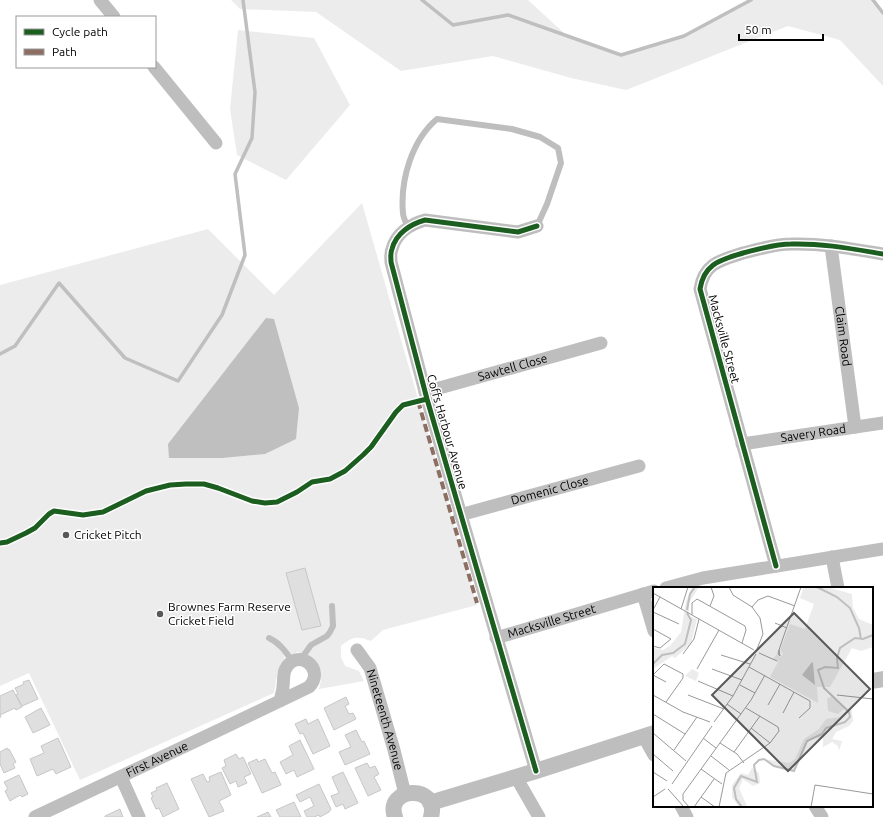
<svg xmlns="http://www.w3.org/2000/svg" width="883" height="817" viewBox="0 0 883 817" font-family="Ubuntu,sans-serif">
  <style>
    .green { fill: #ececec }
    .water { fill: #bfbfbf }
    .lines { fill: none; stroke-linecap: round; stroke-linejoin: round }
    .stream { stroke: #bfbfbf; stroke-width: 3.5 }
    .building { fill: #dfdfdf; stroke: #c7c7c7 }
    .service { stroke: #bebebe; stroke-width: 6 }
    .minor { stroke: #bebebe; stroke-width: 13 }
    .tertiary { stroke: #bebebe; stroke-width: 16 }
    .quiet { stroke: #8d6e63; stroke-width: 4; stroke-dasharray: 8 4; stroke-linecap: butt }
    .cycleway-casing { stroke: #fff; stroke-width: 8 }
    .cycleway { stroke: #1b5e20; stroke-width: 5 }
    .poi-dot { fill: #595959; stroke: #fff; stroke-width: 1.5 }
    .labels { text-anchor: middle; stroke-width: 3; stroke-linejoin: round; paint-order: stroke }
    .street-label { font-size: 12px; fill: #000; stroke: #fff }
    .poi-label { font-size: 12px; fill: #000; stroke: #fff; text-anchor: start }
    .inset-river { fill: none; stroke: #bfbfbf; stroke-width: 2 }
    .inset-road { fill: none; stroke: #999; stroke-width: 1 }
    .view { fill: #595959; fill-opacity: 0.15; stroke: #595959; stroke-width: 2 }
    .inset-edge { fill: none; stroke: #000; stroke-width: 2 }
  </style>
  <rect width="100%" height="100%" fill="#fff"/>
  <path class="green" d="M231,0H528L565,34L621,54L684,36L751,0H873L883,13V86L840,40L788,26L626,90L571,78L493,56L401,71L316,12L240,9Z
    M238,30L314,38L350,105L286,180L237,155L230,109Z
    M362,203L477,605L383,630L371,641C358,636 353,636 341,646V657L345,666L359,671L364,681L319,689C325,667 318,660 298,652L285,657L278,670L274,693L80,780L29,673L0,686V285L208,229L274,295Z"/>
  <path class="water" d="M266,318L274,319L299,408L296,439L265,454L222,458H169L168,444Z"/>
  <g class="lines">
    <path class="stream" d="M422,0L453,25L508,15L621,55L684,36L751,0
      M873,0L883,13
      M0,354L15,346L59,283L125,358L178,381L222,315L245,255L235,174L252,138L255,92L243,0"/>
  </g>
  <path class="building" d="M305,568L321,626L302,630L286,573Z
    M29,680L38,699L22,706L16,695L18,694L15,688L24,684L23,682Z
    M13,690L22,707L16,710L15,708L0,715L1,717H0V696Z
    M346,697L349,704L345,706L349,714L353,713L356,719L334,730L324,708Z
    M41,708L50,725L33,733L25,717Z
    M306,719L308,724L318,719L330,746L313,754L303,733L300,734L295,724Z
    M356,730L362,742L364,741L370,754L345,765L339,752L351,747L345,735Z
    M58,738L71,767L56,774L53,769L37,776L30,759L44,753L41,746Z
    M300,740L314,769L297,777L294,770L286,774L280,762L293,755L289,746Z
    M7,748L8,750L9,749L16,762L13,764L15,768L4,773L0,764V752Z
    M236,754L239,759L243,757L251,774L244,777L247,783L238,787L236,781L230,784L222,768L226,766L224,760Z
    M257,759L258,762L265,759L272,773L275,772L281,785L262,793L248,763Z
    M367,763L370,768L375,766L379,774L374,777L381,790L368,796L355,768Z
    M221,772L231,795L219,801L224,811L209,817L191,779L203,774L207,782L210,781L209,777Z
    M343,772L358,803L345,809L343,804L336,807L331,796L339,793L332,777Z
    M19,775L28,794L22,797L20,795L10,801L5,791L8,789L4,782Z
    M167,783L179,809L163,817L159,808L156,809L151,798L153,797L151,793L157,790L156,788Z
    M319,784L331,809L329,812L320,817L319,815L314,817H307L304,811L314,806L310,797L300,802L296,795Z
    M294,802L301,817H280L276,810Z
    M120,809L123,817H105V816Z
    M268,812L271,817H257Z"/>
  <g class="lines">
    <path class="service" d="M408,227C406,223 403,217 403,213C400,180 412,140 437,119L512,129L540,137L558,148L561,163L547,204L537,226
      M269,638C280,643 286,652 293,662
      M301,659L311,645L327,636L330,632L333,626L332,606"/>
    <g class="minor">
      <path d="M100,0L114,17"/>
      <path d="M154,67L216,143"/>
      <path id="s1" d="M831,246L855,427"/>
      <path id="s2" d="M425,392L601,343"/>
      <path id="s3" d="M742,444L883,423"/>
      <path id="s4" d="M460,515L639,466"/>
      <path d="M832,557L838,588"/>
      <path d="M776,566L700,289C704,263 721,260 743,253C759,249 775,244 791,244C822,243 853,249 883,254"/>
      <path d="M666,588L703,578L883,549"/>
      <path d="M643,594L654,631"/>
      <path id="s5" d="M496,638L654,591"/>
      <path id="s6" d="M357,650L370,668L394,750L405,794"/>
      <path d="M644,737L654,755"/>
      <path d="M536,771L427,399L391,262C391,258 390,253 392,249C396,233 411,224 425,220L518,232L537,226"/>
      <path d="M121,777L139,817"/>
      <path d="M516,777L539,817"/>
      <path d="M681,806L687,817"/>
      <path d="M815,806L822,817"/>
      <path id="s7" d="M35,817C126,774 218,731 309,687C327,668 296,646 285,670C283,675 284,681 283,686C283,691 281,696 280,701"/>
    </g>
    <path class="tertiary" d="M872,681L883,679
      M430,803L536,771L654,733
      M395,817C384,787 440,783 431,817"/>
    <path class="quiet" d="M418,401L477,603"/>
    <g class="cycleway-casing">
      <path id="cycleway" d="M0,543L7,542L26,533L35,528L49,514L54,511L83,515L103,512L146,491L170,485L186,484H204L218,488L252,501L265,503L277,502L297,492L312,482L330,479L345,471L363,455L371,447L396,412L403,405L427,399
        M776,566L700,289C704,263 721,260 743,253C759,249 775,244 791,244C822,243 853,249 883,254
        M536,771L427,399L391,262C391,258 390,253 392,249C396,233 411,224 425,220L518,232L537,226"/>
    </g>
    <use href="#cycleway" class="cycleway"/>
  </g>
  <g class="poi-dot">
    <circle cx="66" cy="535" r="4"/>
    <circle cx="160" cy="614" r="4"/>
  </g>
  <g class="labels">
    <g class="street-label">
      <text dy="4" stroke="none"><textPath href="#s1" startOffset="91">Claim Road</textPath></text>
      <text transform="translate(724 339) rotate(75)" y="4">Macksville Street</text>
      <text dy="4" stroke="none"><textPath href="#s2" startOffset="91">Sawtell Close</textPath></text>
      <text transform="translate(447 432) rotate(74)" y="4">Coffs Harbour Avenue</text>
      <text dy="4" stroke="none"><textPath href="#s3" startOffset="72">Savery Road</textPath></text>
      <text dy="4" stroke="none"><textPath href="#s4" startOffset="93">Domenic Close</textPath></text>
      <text dy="4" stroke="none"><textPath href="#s5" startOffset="58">Macksville Street</textPath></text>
      <text dy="4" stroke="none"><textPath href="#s6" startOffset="76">Nineteenth Avenue</textPath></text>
      <text dy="4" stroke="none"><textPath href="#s7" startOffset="135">First Avenue</textPath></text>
    </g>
    <g class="poi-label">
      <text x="74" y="539">Cricket Pitch</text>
      <text x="168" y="611">Brownes Farm Reserve<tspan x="168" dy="14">Cricket Field</tspan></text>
    </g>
  </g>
  <g transform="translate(653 587)">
    <rect width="220" height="220" fill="#fff"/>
    <path d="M39,0H46L36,16V29L44,32L38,57L22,71L19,69L0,82V61L10,63L17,59L28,45L33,14ZM151,0H174L199,7L200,21L206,32L220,38V60L208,64L199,61L177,100H164L165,116L117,90L125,75L120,72L124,67L127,70L130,67L127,63L137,37L152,42L161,17L147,11ZM39,82L46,86L43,94L32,89ZM181,109L192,121L185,127L175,124L174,111ZM194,123H199L200,134L196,139L183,145L179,152L189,154L186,164L185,159L179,155L170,160V151H162L154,154L141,184L121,179L111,172L136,176L142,172L151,152L166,142L173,132L187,130ZM99,181L106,186L107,196L100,199L90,192L86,201L94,219L86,220L79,210V198L88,186L95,188Z" fill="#ececec"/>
    <path d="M159,75L160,76L162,98L149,88Z" fill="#bfbfbf"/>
    <path class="inset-river" d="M164,0L184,10L197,21L206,41L208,52M34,23L37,7L42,0M0,77L9,68L20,66L32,57L38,33L34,26M89,220L83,212L81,201L88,189L104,195L101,178L106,173L111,172L121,179L141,184L154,154L169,147L173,141L192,135L197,130L196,125L171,101L165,83L172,80L185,81L184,71L187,61L202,51L210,52L220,48"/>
    <path class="inset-road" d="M76,0L80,8L99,20L107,31L110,47L104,62M0,6L101,63M57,19L61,9L58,0M99,20L105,13L115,9L142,19M28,22L35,0M0,23L7,10M0,25L26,37M39,28V16L44,12L92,39L93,43L89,56M122,36L134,41M0,42L18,52L7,61L0,59M126,63L127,69L125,67L126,63L129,54L148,0M106,66L124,74M30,67L41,52L46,32M68,68L97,77M96,80L157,114V121L146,131M44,82L66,43M59,82L89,93M0,88L11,77L30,87V91L13,115M0,88L13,95M45,94L80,109M87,98L102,106M0,108L30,125L57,135M35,108L71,122M184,108L220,112M74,117L88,127M115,118L127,97M130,126L141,105M0,127L32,147M61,135L80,109L103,67M98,141L117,156M0,146L33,174M50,151L63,161M67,156L84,167L91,176M21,163L44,130M81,165L107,129M0,167L20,184M58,169L76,183M48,182L69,197M0,185L14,194M19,197L59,139M15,202L31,220M0,210L12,202M48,210L62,220M36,220L30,213V207L98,113L112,88M41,220L61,192M66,220L73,186L117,156L126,144L125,140L93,121M158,220L162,198L220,207"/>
    <path class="view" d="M141,26L217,102L135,184L59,108Z"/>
    <rect width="220" height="220" class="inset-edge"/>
  </g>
  <rect x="16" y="16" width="140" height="52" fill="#ffffff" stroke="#999999"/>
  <rect x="24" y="29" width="20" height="6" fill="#1b5e20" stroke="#999999"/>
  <text x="52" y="36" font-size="12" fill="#000000">Cycle path</text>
  <rect x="24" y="49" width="20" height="6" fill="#8d6e63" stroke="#999999"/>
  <text x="52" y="56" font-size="12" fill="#000000">Path</text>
  <path d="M739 34v6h84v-6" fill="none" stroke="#000000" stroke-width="2"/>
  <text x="745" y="34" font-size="12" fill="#000000" stroke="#ffffff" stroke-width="3" paint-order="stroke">50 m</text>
</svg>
